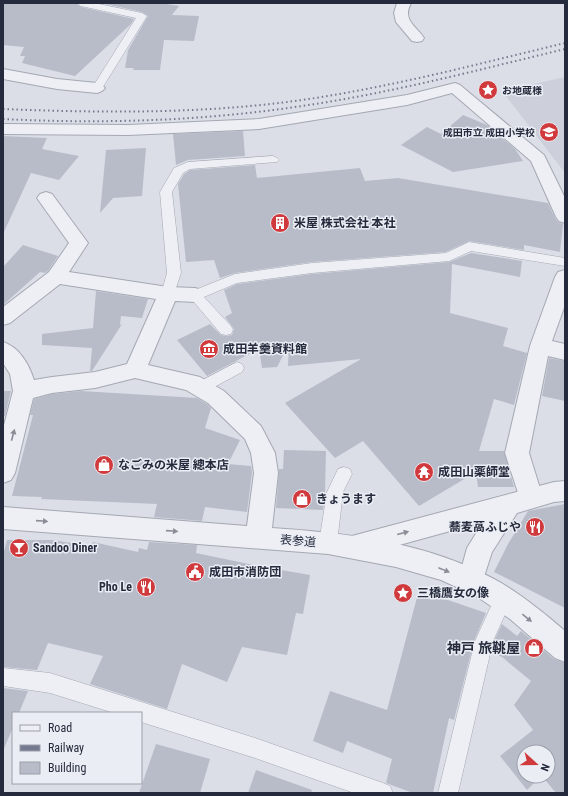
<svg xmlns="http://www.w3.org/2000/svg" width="568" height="796" viewBox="0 0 568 796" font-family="'Roboto Condensed','Noto Sans JP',sans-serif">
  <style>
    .built { fill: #cdd0db }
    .building { fill: #b8bcc9 }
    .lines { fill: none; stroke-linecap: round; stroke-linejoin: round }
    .service-casing { stroke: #a4a8b3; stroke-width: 1 }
    .minor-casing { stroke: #a4a8b3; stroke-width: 2 }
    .tertiary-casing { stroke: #a4a8b3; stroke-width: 2 }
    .service { fill: #eeeff4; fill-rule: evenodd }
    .minor { fill: #eeeff4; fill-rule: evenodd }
    .tertiary { fill: #eeeff4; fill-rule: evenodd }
    .rail { stroke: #747b90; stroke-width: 2; stroke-dasharray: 1.5 3; stroke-linecap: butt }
    .oneway { fill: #8a8c98 }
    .labels { text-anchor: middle; stroke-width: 3; stroke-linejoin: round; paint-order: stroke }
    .far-poi-label { font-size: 10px; font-weight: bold; fill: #252a3c; stroke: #eaedf4; text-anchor: start }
    .poi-label { font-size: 12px; font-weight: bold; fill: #252a3c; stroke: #eaedf4; text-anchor: start }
    .street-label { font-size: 12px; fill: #252a3c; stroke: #eaedf4 }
    .near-poi-label { font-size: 14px; font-weight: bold; fill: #252a3c; stroke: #eaedf4; text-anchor: end }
  </style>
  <rect width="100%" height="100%" fill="#dbdee6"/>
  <path class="built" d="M565,77V173L502,91Z"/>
  <path class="building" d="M3,3H75L81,7L134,19L131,24L75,76L22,63L25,56H20L24,47L3,45Z
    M101,3H160L179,6L172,15L199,16L194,41L164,40L160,70H133L134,68H125L128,50L148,16L142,12Z
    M463,115L487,125L515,149L523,161L453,172L401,145L427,127L441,134Z
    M243,131L245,156L188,160L176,165L173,134Z
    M3,136L47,138L42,149L79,156L59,180L31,173L3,234Z
    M146,148L142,196L113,198L100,213L106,150Z
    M255,165L257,178L360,168L365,181L398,178L548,203L555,218L558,222L563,224L560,252L524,245V250L469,241L446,252L312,262L235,273L220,278L214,260L186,262L178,184L184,174L190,170Z
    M23,245L58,256L48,271L45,273L40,272L3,305V267Z
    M471,253L522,261L520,277L452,264L450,313L508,328L503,346L527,353L514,405L494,399L479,451H504L514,487H478L476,472L419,506L363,441L335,458L285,403L361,359L288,366L289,344L277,367L262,368L259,349L207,376L177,340L210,324L221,335L226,336L232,335L234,329L225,317L232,313L224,290L237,284L312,274L449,262Z
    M96,291L148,299L142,318L121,316L120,325L122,324L92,371H90L92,348L42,345V334L93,328Z
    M549,358L565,361V401L542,396Z
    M3,391H11L5,416H3Z
    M81,391L197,398L207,404L211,408L205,428L240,440L228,464L251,466L252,473L247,512L205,507L202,521L154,517L157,504L41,499L42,497L12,496L33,415H30L34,399L52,394Z
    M284,450L326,451L325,493L323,510L276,508L279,469H283Z
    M565,504V608L494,572L508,544L528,511Z
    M7,540H52L91,546L93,542L138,552L139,548L147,550L149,542L197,545L196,553L258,566L310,575L303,614L296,613L287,655L242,647L227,682L182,664L167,709L90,684L103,656L48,643L37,670L3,667V555Z
    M419,590L486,613L474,641L454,720L449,718L433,793H413L386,783L392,759L347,741L343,753L313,741L330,691L387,710Z
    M502,624L517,636L521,631L554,659L565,663V793H556L542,776H548V752H524V776H541L527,790L500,756L533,730L514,705L531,681L502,657L492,653L494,641Z
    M3,688L28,691L19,713H13V727L3,751Z
    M156,744L210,759L200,793H139Z
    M256,770L312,790L311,793H248Z"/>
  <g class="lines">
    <g class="service-casing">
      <path id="service" d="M76,3H94L142,13L147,16L101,90L97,91L92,88L136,18L81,6Z
        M273,156L277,158L279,160L277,162L190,169L183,173L172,192L181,273L173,297L168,299L163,297L161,294L167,273L160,192L174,168L188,162Z
        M469,242L565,258V266L471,251L449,261L312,273L237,283L204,297L231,326L233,330L231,334L226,335L221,334L188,295L190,292L235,274L312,263L446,253Z
        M237,362L242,364L244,368L242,372L205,392L200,394L195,392L193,388L195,384Z
        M344,467L350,469L352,474L343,492L337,543L334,548L328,551L322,548L319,543L327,492L338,469Z
        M503,591L509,593L512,599L493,641L458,793H438L475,641L497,593Z
        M3,668L50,673L255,738L383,783L390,786L393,793H354L255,758L141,722V713H114L50,693L3,686Z"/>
    </g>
    <g class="minor-casing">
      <path id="minor" d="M397,3H411C402,20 415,25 424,38L422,41L417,42L412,41L396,22L394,13Z
        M3,69L57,79L97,83L102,85L105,88L102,91L97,93L57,89L3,79Z
        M455,83L460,85L544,155L565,198V223L559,221L556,217L531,161L452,93L407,105L259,129L128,135L3,134V124L128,125L259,119L407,95Z
        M46,192L52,194L88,243L69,272L168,287L195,288L202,290L205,295L202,300L195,302L175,301L148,365L200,377L224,391L261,426L275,453L278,473L272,528C347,533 426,542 494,579C520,593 543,612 565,631V662L555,658L510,619L476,596L441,580L396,567L328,554L3,529V507L247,526L254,473L251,453L245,439L208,403L186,390L135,378L95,388L52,393L33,398L15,473L11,480L3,483V429L13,391L10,374L3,363V342C19,347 29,364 34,380L52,377L95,372L127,364L156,299L60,284L10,323L3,325V307L49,272L69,243L37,198L40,194Z
        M565,270V305L552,341L565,344V360L548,356L529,453L543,498L540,505L531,508L522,505L505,453L530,346L555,277L558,272Z"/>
    </g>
    <g class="tertiary-casing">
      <path id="tertiary" d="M565,481V501L554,502L517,513L492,552L480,589L471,593L462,589L458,581L467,548L483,522L352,558L343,555L339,547L343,539L352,536L554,482Z"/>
    </g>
    <use href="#service" class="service"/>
    <use href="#minor" class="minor"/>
    <use href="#tertiary" class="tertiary"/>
    <path class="rail" d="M3,109C103,113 203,114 302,100C391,87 478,64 565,43
      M3,119C103,124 203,121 302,106C391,93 478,70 565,49"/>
  </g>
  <defs><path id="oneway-solid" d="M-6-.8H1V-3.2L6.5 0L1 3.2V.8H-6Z"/></defs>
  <g class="oneway">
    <use href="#oneway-solid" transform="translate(13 435) rotate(-75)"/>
    <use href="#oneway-solid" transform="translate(42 521) rotate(4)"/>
    <use href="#oneway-solid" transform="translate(172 531) rotate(4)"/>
    <use href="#oneway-solid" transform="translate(403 533) rotate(-15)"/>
    <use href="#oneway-solid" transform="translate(444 570) rotate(22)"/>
    <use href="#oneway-solid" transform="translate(527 618) rotate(39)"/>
  </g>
  <defs>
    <g id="sight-disc" transform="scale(1)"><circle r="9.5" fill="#d13a3c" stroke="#eaedf4"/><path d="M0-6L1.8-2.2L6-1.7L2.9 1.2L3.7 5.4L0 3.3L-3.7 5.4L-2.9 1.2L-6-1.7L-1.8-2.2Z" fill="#fff"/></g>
    <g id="school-disc" transform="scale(1)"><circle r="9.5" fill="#d13a3c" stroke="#eaedf4"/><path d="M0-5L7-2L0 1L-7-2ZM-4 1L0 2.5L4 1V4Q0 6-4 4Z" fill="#fff"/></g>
    <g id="building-disc" transform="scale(1)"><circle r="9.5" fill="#d13a3c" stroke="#eaedf4"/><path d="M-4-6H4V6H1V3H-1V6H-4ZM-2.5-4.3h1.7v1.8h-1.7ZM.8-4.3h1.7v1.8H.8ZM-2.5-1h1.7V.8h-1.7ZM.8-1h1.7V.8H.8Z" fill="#fff"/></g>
    <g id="museum-disc" transform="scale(1)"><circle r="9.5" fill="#d13a3c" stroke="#eaedf4"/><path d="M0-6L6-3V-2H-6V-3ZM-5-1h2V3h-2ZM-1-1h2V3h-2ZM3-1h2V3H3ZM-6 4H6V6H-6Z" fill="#fff"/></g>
    <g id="shop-disc" transform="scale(1)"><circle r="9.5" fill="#d13a3c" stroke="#eaedf4"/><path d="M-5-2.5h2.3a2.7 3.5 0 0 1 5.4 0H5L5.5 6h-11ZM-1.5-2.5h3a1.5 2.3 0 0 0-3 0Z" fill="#fff"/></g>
    <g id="temple-disc" transform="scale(1)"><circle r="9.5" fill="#d13a3c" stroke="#eaedf4"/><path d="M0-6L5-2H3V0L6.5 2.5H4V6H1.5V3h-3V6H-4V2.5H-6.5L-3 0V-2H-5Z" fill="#fff"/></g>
    <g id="restaurant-disc" transform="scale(1)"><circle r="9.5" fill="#d13a3c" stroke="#eaedf4"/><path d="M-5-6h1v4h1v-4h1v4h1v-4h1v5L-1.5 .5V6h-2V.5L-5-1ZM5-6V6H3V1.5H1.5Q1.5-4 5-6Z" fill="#fff"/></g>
    <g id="bar-disc" transform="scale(1)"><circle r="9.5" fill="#d13a3c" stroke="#eaedf4"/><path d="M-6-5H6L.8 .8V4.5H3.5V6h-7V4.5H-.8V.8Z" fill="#fff"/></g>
    <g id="civic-disc" transform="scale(1)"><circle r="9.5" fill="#d13a3c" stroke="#eaedf4"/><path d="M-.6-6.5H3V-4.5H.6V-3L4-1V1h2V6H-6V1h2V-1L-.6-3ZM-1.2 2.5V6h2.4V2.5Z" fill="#fff"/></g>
  </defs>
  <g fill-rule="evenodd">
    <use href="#sight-disc" x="488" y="90"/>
    <use href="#school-disc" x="549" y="132"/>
    <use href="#building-disc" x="280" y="223"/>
    <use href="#museum-disc" x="209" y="349"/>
    <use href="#shop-disc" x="104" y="465"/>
    <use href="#temple-disc" x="424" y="472"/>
    <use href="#shop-disc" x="302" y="499"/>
    <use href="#restaurant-disc" x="535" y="527"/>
    <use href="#bar-disc" x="19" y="548"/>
    <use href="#civic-disc" x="195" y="572"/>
    <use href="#restaurant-disc" x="146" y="587"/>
    <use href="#sight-disc" x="403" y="593"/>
    <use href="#shop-disc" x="534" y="648"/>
  </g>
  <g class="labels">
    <g class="far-poi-label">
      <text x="502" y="94">お地蔵様</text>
      <text x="535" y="136" text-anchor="end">成田市立 成田小学校</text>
    </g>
    <g class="poi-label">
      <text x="294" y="227">米屋 株式会社 本社</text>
      <text x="223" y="353">成田羊羹資料館</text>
      <text x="118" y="469">なごみの米屋 總本店</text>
      <text x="438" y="476">成田山薬師堂</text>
      <text x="316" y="503">きょうます</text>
      <text x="521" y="531" text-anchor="end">蕎麦萵ふじや</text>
      <text x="33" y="552">Sandoo Diner</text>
      <text x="209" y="576">成田市消防団</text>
      <text x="132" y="591" text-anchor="end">Pho Le</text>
      <text x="417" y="597">三橋鷹女の像</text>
    </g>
    <g class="street-label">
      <text transform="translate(298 541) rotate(5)" y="4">表参道</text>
    </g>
    <g class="near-poi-label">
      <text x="520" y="653">神戸 旅鞉屋</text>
    </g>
  </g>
  <rect width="568" height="796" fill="none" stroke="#252a3c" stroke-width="8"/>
  <rect x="12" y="712" width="130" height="72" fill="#eaedf4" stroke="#9b9faa"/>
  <rect x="20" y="725" width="20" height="6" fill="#eeeff4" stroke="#9b9faa"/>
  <text x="48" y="732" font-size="12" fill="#252a3c">Road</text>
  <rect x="20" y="745" width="20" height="6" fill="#747b90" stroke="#9b9faa"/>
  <text x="48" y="752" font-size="12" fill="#252a3c">Railway</text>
  <rect x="20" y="762" width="20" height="12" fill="#b8bcc9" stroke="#9b9faa"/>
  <text x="48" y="772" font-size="12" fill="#252a3c">Building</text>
  <g transform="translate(536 764) rotate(111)"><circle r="19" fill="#eaedf4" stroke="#9b9faa"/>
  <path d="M0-3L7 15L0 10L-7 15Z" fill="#d13a3c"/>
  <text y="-6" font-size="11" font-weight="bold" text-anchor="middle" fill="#252a3c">N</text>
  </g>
</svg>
